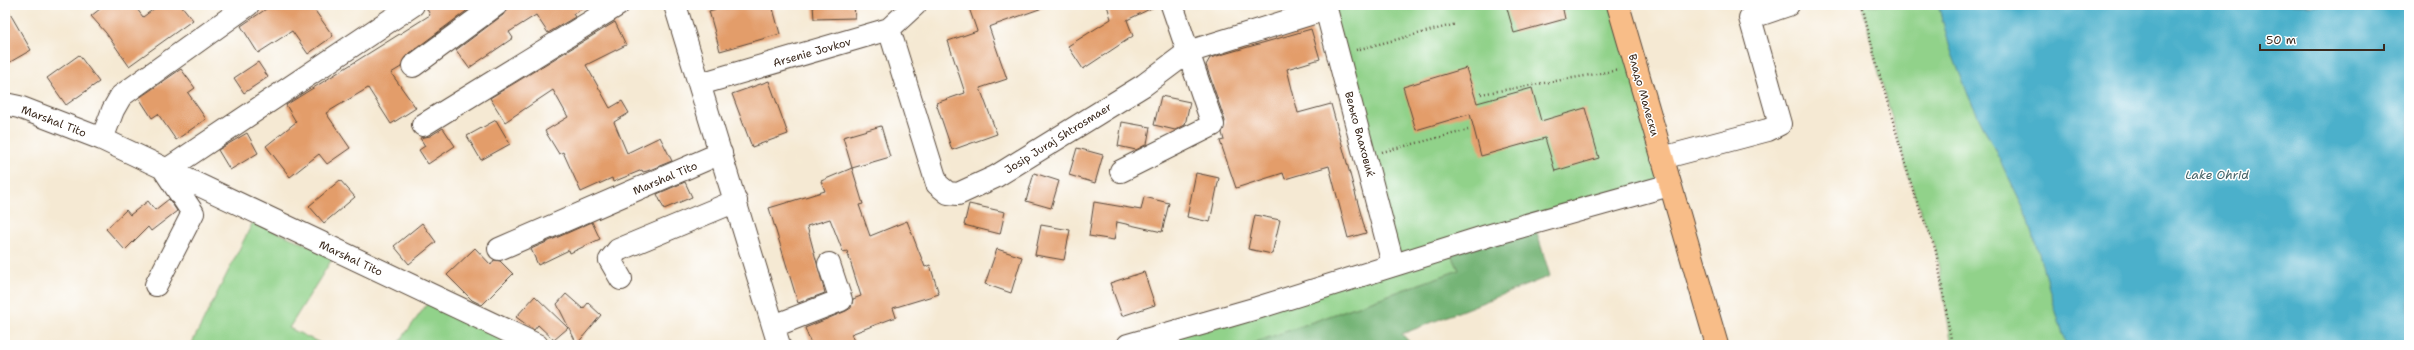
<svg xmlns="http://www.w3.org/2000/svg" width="2414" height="350" viewBox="0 0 2414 350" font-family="'Shantell Sans',sans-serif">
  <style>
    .green { fill: #91d28a; stroke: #667e54 }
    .forest { fill: #74b476; stroke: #586f4a }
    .water { fill: #4cb0cb; stroke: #446d74 }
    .building { fill: #e39d6b }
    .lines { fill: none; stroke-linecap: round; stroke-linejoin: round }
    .minor-casing { stroke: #574739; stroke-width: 24 }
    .major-casing { stroke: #574739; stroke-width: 24 }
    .path { stroke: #574739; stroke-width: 2.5; stroke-dasharray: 1 3; stroke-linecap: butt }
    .minor { stroke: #fff; stroke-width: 22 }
    .major { stroke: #f8bd88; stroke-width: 22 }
    .labels { text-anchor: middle; stroke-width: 3; stroke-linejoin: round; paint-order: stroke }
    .street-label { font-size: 11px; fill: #3b2a1e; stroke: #fff }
    .water-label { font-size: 12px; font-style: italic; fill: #426063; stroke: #fff }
  </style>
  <rect width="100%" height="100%" fill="#fff"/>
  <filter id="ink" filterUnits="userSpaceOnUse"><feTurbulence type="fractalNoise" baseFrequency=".025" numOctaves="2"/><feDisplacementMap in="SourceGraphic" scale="8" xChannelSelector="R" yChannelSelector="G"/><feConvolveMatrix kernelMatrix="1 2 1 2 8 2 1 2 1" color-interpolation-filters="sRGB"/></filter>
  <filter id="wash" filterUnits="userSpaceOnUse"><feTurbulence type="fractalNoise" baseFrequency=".012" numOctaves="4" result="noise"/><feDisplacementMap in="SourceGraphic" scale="16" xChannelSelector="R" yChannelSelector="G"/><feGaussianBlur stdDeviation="0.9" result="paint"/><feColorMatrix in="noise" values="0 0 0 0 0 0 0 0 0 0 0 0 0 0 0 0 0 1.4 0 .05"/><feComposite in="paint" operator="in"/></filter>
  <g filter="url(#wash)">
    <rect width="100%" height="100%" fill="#f5e9d3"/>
    <path class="green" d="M1325,5H1618L1670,185L1449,249L1459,270L1248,345H1128L1393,264Z
      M1862,5H2383L2409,345H1952L1936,251L1914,194L1877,66Z
      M253,222L334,256L289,328L324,345H191Z
      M430,300L528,345H397Z"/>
    <path class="forest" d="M1534,223L1550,276L1402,334L1412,345H1248L1459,270L1449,248Z"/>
    <path class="water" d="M1938,5H2409V345H2066L2028,218L1969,97L1952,54Z"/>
    <g id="blocks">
      <path class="building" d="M5,5L31,50L5,65Z
        M105,5H134L143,17L159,5H181L193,20L129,66L106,33L91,16Z
        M272,5H311L333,36L308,54L292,31L258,53L241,26Z
        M425,5H467L469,9L406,56L401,67L391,73L416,108L391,124L368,88L326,113L350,148L327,164L319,154L290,177L266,146L296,122L286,105L430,15Z
        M508,5H589L573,14L575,17L548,33L536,15L509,32L513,38L469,68L456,50L503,15Z
        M729,5H772L780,34L720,51L709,11Z
        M813,5H854L855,18L814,19Z
        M968,5H1045V7L989,27L1007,79L980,88L997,134L952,150L936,103L965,93L948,41L977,31Z
        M1107,5H1158L1127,20L1133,36L1083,69L1068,46L1111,19Z
        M1506,5H1562L1565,19L1514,33Z
        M615,22L626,45L586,65L610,108L622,101L629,113L614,122L627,153L660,137L672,161L647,171L643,172L642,170L613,182L612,178L581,192L563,152L559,154L545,131L568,117L553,90L505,122L490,98Z
        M1311,29L1320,59L1287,69L1298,113L1331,104L1366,233L1348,238L1329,166L1285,179L1283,173L1236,188L1220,141L1224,140L1222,133L1225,121L1206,65L1210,58Z
        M79,55L99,82L66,105L47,78Z
        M258,62L268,77L244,93L234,78Z
        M1466,68L1477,103L1532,88L1541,121L1585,108L1599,158L1555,171L1545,138L1481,156L1470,114L1416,130L1403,87Z
        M181,69L195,88L188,93L206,119L176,140L158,114L152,118L139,98Z
        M769,81L788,134L752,147L732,94Z
        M1161,96L1190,102L1185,125L1175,130L1154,125Z
        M496,120L510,144L481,160L467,136Z
        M1122,122L1150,127L1147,144L1136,150L1118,146Z
        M881,126L890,157L852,168L843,137Z
        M443,128L455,146L428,164L419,150L425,146L420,138L430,136Z
        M247,133L258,153L230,170L218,150Z
        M1077,148L1103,155L1095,183L1069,175Z
        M852,168L863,204L859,205L870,236L907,221L925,267L930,265L939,294L893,308L896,317L851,334L854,341L842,345H823L821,341L811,344L805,328L846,311L851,308L853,299L861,296L847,251L843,252L830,219L807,226L825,293L798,303L769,208L825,191L821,181Z
        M1034,173L1059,181L1051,208L1026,201Z
        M1196,173L1219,178L1210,222L1187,217Z
        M340,180L355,197L324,223L309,206Z
        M685,182L692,197L664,209L657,194Z
        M1144,197L1169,203L1162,232L1117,222L1114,240L1089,236L1094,202L1141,210Z
        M169,199L177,211L151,231L148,227L125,250L106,229L126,210L130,215L148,201L155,210Z
        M969,204L1005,212L1000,234L964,225Z
        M1255,215L1280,220L1272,254L1248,249Z
        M592,222L600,239L570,253L569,250L538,265L531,249Z
        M422,223L436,242L409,264L394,246Z
        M1041,225L1070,230L1064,260L1035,255Z
        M475,248L491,265L494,260L500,261L513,274L482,305L472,300L447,275Z
        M997,249L1022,257L1011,293L985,284Z
        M1144,272L1155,305L1122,316L1110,283Z
        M566,294L583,309L588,303L601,315L577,344L557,304Z
        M535,296L568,328L554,340L538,325L534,330L516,317Z"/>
    </g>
  </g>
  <g filter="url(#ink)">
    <use href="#blocks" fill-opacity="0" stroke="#574739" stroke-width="1"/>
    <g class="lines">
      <g class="minor-casing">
        <path id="minor" d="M675,5L779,345
          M1325,5L1393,264
          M889,29L937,184L948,193L958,194L995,177L1144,85L1188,52L1326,9
          M413,66L496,5
          M700,84L889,29L915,5
          M5,104L19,107L102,139L537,345
          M423,125L618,5
          M102,139L113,110L121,96L248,5
          M1662,158L1768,130L1780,124L1750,18L1788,5
          M1121,171L1213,125L1172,5
          M499,249L721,153
          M621,279L610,260L618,250L736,201
          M156,285L193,213L165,171L413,5
          M774,326L841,300L829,264
          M1128,345L1257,308L1487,236L1670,185"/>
      </g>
      <g class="major-casing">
        <path id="major" d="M1618,5L1717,345"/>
      </g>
      <path class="path" d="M1862,5L1877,66L1914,194L1936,251L1952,345
        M1356,50L1456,24
        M1481,94L1619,70
        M1382,152L1468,130"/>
      <use href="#minor" class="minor"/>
      <use href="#major" class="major"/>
    </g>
  </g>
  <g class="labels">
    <g class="street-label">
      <text transform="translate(812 52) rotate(-16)" y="4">Arsenie Jovkov</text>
      <text transform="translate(1644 95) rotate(74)" y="4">Владо Малески</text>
      <text transform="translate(54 121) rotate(21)" y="4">Marshal Tito</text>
      <text transform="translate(1360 134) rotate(75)" y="4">Вељко Влаховиќ</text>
      <text transform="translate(1058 138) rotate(-32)" y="4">Josip Juraj Shtrosmaer</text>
      <text transform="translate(665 178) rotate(-23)" y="4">Marshal Tito</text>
      <text transform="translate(351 258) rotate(25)" y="4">Marshal Tito</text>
    </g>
    <g class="water-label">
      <text x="2217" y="179">Lake Ohrid</text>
    </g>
  </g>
  <rect width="2414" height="350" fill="none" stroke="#fff" stroke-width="20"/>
  <path d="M2260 44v6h124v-6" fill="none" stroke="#3b2a1e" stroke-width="2"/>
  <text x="2266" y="44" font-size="12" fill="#3b2a1e" stroke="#ffffff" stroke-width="3" paint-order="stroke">50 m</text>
</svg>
